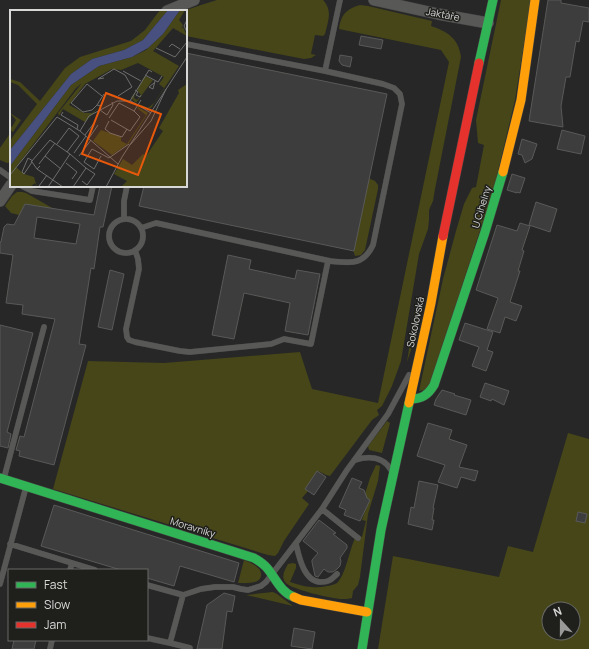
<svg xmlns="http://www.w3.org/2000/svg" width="589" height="649" viewBox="0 0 589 649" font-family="Manrope,sans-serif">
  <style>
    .green { fill: #464619; fill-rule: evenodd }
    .building { fill: #3d3d3d; stroke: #595958; fill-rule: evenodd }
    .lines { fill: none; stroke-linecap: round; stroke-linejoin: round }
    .lane-casing { stroke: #444; stroke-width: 6 }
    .street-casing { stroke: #444; stroke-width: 12 }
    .fast-casing { stroke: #444; stroke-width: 10 }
    .slow-casing { stroke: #444; stroke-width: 10 }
    .jam-casing { stroke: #444; stroke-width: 10 }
    .lane { stroke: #585857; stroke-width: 5.5 }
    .street { stroke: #585857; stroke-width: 11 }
    .fast { stroke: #30b455; stroke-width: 9 }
    .slow { stroke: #ff9f0a; stroke-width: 9 }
    .jam { stroke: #e5322d; stroke-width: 9 }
    .labels { text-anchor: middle; stroke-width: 3; stroke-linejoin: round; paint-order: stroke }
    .street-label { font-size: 10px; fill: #d8d8d7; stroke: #1f1f1c }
    .inset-road { fill: none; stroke: #6e6e6d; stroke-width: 1 }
    .view { fill: #e8590c; fill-opacity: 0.15; stroke: #e8590c; stroke-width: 2 }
    .inset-edge { fill: none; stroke: #d8d8d7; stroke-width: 2 }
  </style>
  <rect width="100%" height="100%" fill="#272727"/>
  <path class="green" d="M217,0H323C333,11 328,21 325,34L323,36L315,35L311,54L316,55L311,58L304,59L186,36V11H184L201,5Z
    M501,0H531L515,100L495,184L429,389L419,391L443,279L456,231L464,204L472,188L476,187L484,145L478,143L476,120Z
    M360,5L368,6L432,21L431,26C447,31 459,39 461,57L435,189L433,201L429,210V220L428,229L419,254L401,361L392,386L382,406L377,410L379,415L372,420L330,476L326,475L318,471L308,491L302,498L309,504L284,541L278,553L275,556L268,555L53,489L88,361L164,363L300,352L312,389L378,403L449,62L441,50L339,29C341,15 346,9 360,5Z
    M11,132V162L7,163L0,160V148Z
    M368,178L375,181L378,185V189L365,250L361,255L355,256L353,250Z
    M17,192H22L26,193L54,209L19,215L11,213L5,206L12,196Z
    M416,303L418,329L407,362Z
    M387,421L390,423L382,453L369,450L368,446Z
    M568,433L589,439V649H378L393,556L499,577L508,546L533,552ZM549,609H573V633H549Z
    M376,465L380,466L378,481L368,514L360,577L358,585L353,591L352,598C349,599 345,599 342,599C333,599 289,589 285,582C281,575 285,570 288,564L293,563L296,564V568L290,582C297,584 305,587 312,587C318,588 332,586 337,583C346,575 350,546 357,534L362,537L366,521L362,520L369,500L364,497L370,478Z
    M244,560C248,562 255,564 258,568C259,568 261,572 261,573C263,585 245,583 238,583Z
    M273,592L277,594L293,606L246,595Z"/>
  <path class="building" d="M548,0H561V3L589,8V22L583,21L579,42L576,41L570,77H566L561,106L563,127L529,121Z
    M361,36L383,40L381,49L359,45Z
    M186,53L387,94L354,251L139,206L144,186H186Z
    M340,55L352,57L350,67L342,65L339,61Z
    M562,130L585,136L581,154L557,149Z
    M522,139L537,144L532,159L525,163L522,155L518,154Z
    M512,174L525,178L520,193L517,192V193L507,190Z
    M100,186H112L103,227H100L94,269L91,268L79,344L86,345L54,465L19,456L20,451L16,450L20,436L24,437L55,319L22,314L23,305L6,303L13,255L0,253V242H1L4,227L7,224L14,225L25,204L94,215ZM37,217L80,224L76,244L34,238Z
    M536,202L557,209L550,232L529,225Z
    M520,223L530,226L522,250L524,251L518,271H520L510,302L522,306L516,321L505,317L500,333L487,329L498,298L476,290L497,225L517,231Z
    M228,255L251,260L249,269L295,279L297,270L320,274L308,335L285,331L290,303L244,293L234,339L212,335Z
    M110,270L124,274L112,330L98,327Z
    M465,323L493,332L487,350L493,352L486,371L472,366L479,347L459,340Z
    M0,325L33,333L7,432L11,434L8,448L0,446Z
    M485,383L509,391L504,405L492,399L491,401L480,397Z
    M442,390L455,394L454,395L471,400L466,415L434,405L436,399Z
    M428,423L452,430L449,439L467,445L459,467L478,471L475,481L461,477L457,488L438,482L445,465L417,456Z
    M317,471L326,477L314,495L305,489Z
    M352,478L362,482L359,488L364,490L367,498L370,500L360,521L344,515L346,510L339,507Z
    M419,481L438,485L433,508H434L432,520H434L432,530L408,524L411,507L414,508Z
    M54,505L239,563L234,582L180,566L174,586L147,578V570H121L41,546Z
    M578,512L587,514L585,523L576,521Z
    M319,520L336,533L333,534L347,545V548L340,558L341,561L340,566L337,569L333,572H328L324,569L318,577L315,576L312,562V560L318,553L303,541Z
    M224,593L235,596L232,612L227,611L222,649H197L207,605Z
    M294,628L315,632L312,649L291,646Z
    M14,640H36L34,649H12Z"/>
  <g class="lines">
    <g class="lane-casing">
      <path id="lane" d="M186,44L325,71L340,0
        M0,170L11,178
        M22,186L32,191L90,200L93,186
        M124,219V201L127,186
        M109 236a17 17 0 1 1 34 0a17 17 0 1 1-34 0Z
        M141,228L156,223L330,261C350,263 363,266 373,245L402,104L400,94L394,88L383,84L325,71
        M135,250L138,259L139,269L126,329L127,337L129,340L135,342L180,351L190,352L271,344L284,339L311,344L328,261
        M355,460C368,456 383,456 391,470
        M4,478L44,327
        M322,509L358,538
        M10,544L72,563
        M296,544C299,557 304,581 320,582C324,582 327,582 330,580C332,579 335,576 337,574
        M70,570L72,563L95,570
        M0,584L26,487
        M147,585L183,595L201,589L215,587H233L241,589L248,590L261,586L266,582L322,509L347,470L388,414L409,375
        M183,595L170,643L190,648V649
        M147,638L170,643
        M50,649L52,640"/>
    </g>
    <g class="street-casing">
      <path id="street" d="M374,0L438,14L488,23
        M167,11L194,0
        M0,201L11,185"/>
    </g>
    <g class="fast-casing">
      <path id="fast" d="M479,63L493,0
        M410,399C422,399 428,395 434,385L485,232L503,172
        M0,478L254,558C259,561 263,563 267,568C275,577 281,593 294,597
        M362,649L381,530L409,403"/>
    </g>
    <g class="slow-casing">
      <path id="slow" d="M503,172L521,100L535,0
        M409,403L431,303L443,236
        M294,597L301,600L367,612"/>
    </g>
    <g class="jam-casing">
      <path id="jam" d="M443,236L479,63"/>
    </g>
    <use href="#lane" class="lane"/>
    <use href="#street" class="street"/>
    <use href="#fast" class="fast"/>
    <use href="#slow" class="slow"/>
    <use href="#jam" class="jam"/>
  </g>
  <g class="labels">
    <g class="street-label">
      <text transform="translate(443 14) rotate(11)" y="4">Jaktáře</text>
      <text transform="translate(481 207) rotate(-73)" y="4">U Cihelny</text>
      <text transform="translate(415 322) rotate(-78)" y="4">Sokolovská</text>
      <text transform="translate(193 527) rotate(17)" y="4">Moravníky</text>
    </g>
  </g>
  <g transform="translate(10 10)">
    <rect width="177" height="177" fill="#272727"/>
    <path d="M150,0H158L133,30L114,40L82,49L61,64L0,140V131L4,125L27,94L8,75L0,72V69L10,72L30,91L55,58L70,47L121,31L135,20ZM170,0H175L169,10L173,15L171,19L173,17L177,26L163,18L143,41L169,56L141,98L136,99L129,94L138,98L144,93L154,78L149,74L154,67L128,53L111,60L102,59L75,74L59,95L74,103H82L88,98L75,112L53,99L49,106L48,103L72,73L66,78L6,157L14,164L24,167L27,177L25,173L20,177H0V156L61,75L89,56L122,47L136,40L153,24ZM135,66L143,70L126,93L121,88L125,82L124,88L127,90L129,88L131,85L127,80ZM177,74V177H111L117,171L104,164L113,149L122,155L133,144L136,146L153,121L149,118L169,83L168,80ZM128,97L138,103L119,133L102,145L83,131L91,120L111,127V131L117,134L136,105L127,98ZM0,103L11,110L3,122L0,120V116L2,117L6,110Z" fill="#464619"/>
    <path d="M158,0H170L153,24L138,38L122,47L89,56L61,75L0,156V140L61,64L82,49L114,40L133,30Z" fill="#485080"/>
    <path class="inset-road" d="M177,10L174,16L177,22M159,37L162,34L170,39M146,38L165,47L177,32M113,61L131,71M135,65L148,72L152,66M94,68L88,69L104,59L115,65L122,77L108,86M144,73L139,77L143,79L145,71M125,80L128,82L126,85L130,87L131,85M120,91L139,60L142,62M87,95L94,84M91,96L87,95L82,100L73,102L61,93L77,74L92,86M90,100L97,105L103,95L102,92M53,102L51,105L68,115L67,119M99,108L109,93L124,101L131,90M101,110L120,121L130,107L124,101M99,111L95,119L100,123L112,127L117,119M70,121L79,106L107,91H121L141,103M75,125L84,113M79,128L88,115M47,134L59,118L69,126L57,142M120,135L141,111L156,79M64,143L76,126M60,144L76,158L63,177M35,146L51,159M69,146L81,130M91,146L84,159L74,152L82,139L99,148L119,134M23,151L18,148L12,162L14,164L22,152L27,159M21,152L40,130L60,144L38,177M56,153L67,162L62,169M29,154L45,133M30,156L27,159L53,177M0,165L47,107L70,121L108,154M72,171L77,175L85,164L76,158M29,176L37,165M96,177L112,147L177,47"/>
    <path class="view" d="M96,83L151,104L128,165L72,144Z"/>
    <rect width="177" height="177" class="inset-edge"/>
  </g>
  <rect x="8" y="569" width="140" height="72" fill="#1f1f1c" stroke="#696967"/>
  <rect x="16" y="582" width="20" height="6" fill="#30b455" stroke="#696967"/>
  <text x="44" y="589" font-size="12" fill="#d8d8d7">Fast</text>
  <rect x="16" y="602" width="20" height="6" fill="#ff9f0a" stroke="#696967"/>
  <text x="44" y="609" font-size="12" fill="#d8d8d7">Slow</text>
  <rect x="16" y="622" width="20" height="6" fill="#e5322d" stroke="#696967"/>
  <text x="44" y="629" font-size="12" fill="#d8d8d7">Jam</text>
  <g transform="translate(561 621) rotate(339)"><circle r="19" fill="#1f1f1c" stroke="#696967"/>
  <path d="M0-3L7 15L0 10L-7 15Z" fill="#9a9a99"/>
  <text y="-6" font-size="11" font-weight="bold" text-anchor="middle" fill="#d8d8d7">N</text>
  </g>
</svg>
